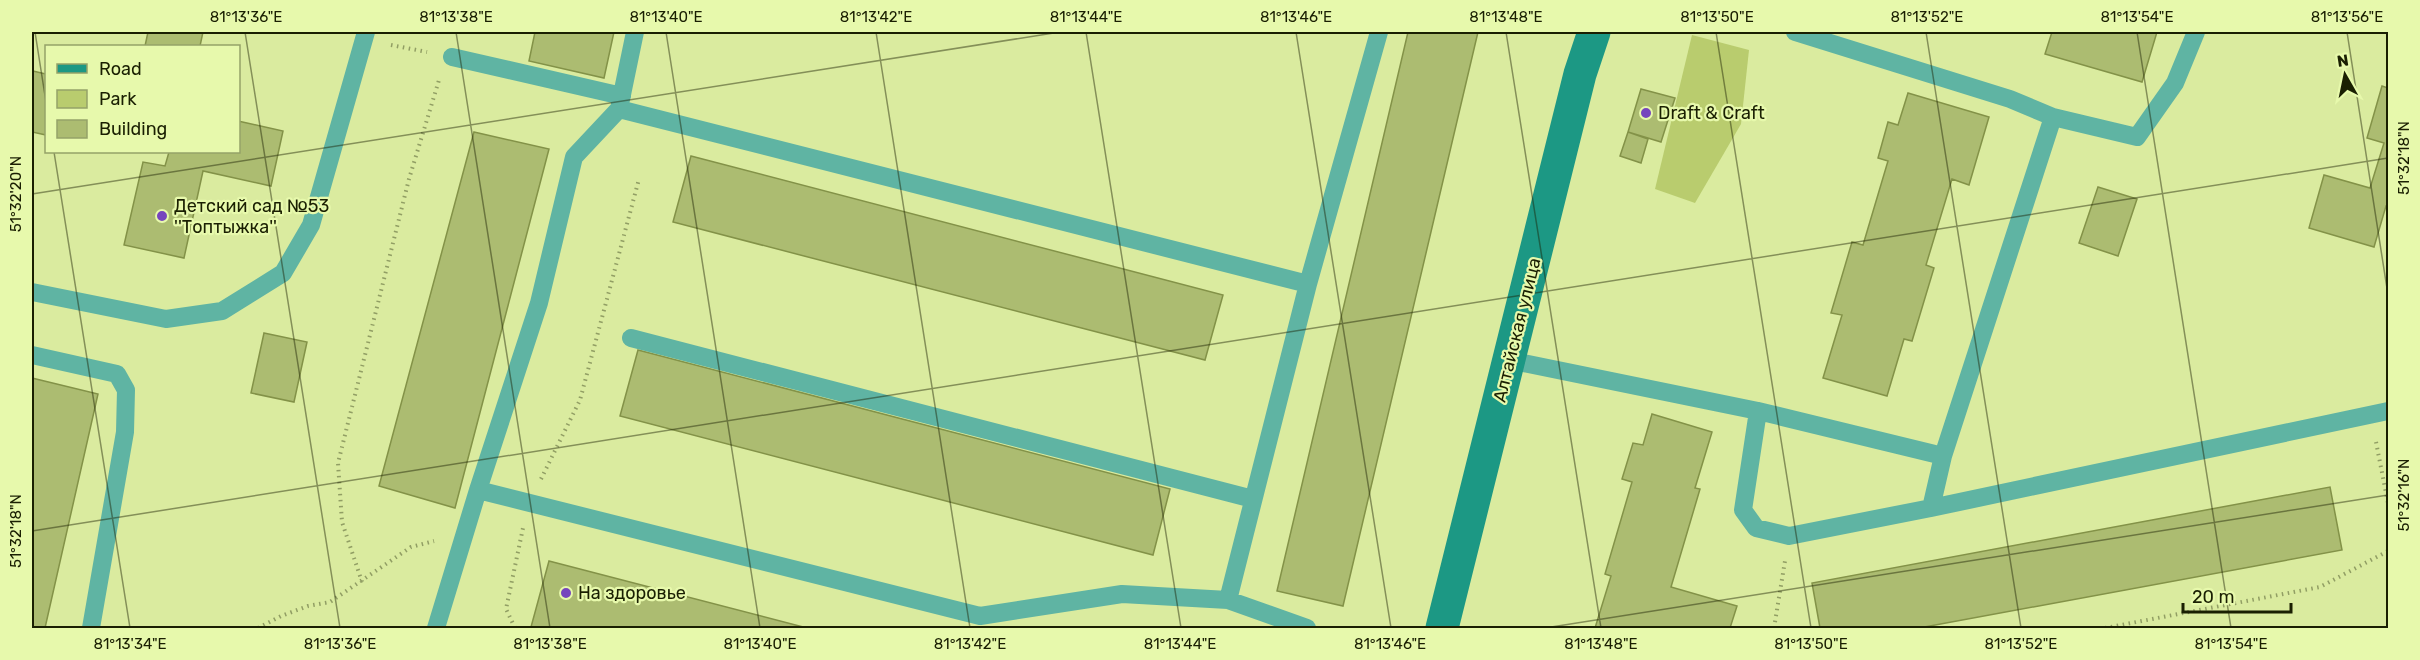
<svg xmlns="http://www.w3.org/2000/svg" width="2420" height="660" viewBox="0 0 2420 660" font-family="Rubik,sans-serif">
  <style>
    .green { fill: #b9cc6e }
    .building { fill: #acbc71; stroke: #839248; stroke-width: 1.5 }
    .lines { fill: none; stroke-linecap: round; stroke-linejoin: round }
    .path { stroke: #919e64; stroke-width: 4; stroke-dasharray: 1.5 4.5; stroke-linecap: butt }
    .lane { stroke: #5fb4a3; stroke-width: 18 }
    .secondary { stroke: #1c9884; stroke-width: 33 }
    .ticks { fill: none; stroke: #1a1f02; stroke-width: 1.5; stroke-opacity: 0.45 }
    .poi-dot { fill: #7645bd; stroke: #e7f9ac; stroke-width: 2 }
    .labels { text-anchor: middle; stroke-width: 4.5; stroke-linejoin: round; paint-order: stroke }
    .poi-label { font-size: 18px; fill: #1a1f02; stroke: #e7f9ac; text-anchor: start }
    .street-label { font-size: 18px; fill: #1a1f02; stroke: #e7f9ac }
    .neatline { fill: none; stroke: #1a1f02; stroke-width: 2 }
    .ticks-label { font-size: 15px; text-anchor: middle; fill: #1a1f02 }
  </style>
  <rect width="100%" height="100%" fill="#daeb9f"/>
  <path class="green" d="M1692,35L1749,50L1741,124L1695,203L1655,189Z"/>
  <path class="building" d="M148,32H203L200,46H145Z
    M535,32H614L604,78L529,61Z
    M1408,32H1478L1343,606L1277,591Z
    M2052,32H2157L2142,82L2045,54Z
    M33,71L46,74V135L32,132Z
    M2382,86L2388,88V207L2386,206L2374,247L2309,228L2324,175L2370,188L2384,143L2367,138Z
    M1641,89L1675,98L1661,142L1628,132Z
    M1908,93L1989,117L1969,185L1952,179L1926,265L1934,268L1912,341L1904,339L1887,396L1823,378L1842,315L1831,313L1852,242L1863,245L1888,161L1878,158L1888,122L1898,125Z
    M238,121L283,131L271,186L203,171L184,258L124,245L143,162L165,166L169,152H238Z
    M474,132L549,149L455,508L379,486Z
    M1628,132L1648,139L1641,163L1620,156Z
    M691,156L1223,295L1205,360L673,222Z
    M2098,187L2137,199L2118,256L2079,243Z
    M264,333L307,342L294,402L251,393Z
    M638,350L1170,489L1153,555L620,416Z
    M32,378L98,394L45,628H32Z
    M1652,414L1712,432L1695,488L1700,489L1671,587L1737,606L1730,628H1595L1611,576L1605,574L1632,482L1622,479L1633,443L1643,445Z
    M2330,487L2342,550L1919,628H1820L1812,583Z
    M549,561L807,628L531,627Z"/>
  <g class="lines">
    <path class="path" d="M391,45L427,52
      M2376,442L2388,503
      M541,479L580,400L639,179
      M362,582L342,522L338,463L409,179L439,80
      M258,628L281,616L308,606L330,602L411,547L434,541
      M515,628L506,609L523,528
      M1774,628L1785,561
      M2105,628L2320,587L2388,551"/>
    <path class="lane" d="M1795,32L2010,99L2053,117
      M2196,32L2175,83L2137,137L2053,117L1943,456L1931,508L2388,411
      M452,57L622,96
      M619,109L1308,284
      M32,292L166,319L222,311L283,273L311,225L366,32
      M631,338L1253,499
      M32,355L117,374L126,390L125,432L91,628
      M1509,360L1758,411L1943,456
      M1758,411L1743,510L1756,528L1789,536L1931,508
      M478,490L980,616L1122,594L1228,600L1307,628
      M1228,600L1308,284L1379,32
      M436,628L478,490L539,303L574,157L619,109L635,32"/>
    <path class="secondary" d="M1442,628L1580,74L1594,32"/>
  </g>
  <path class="ticks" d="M35,32L46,102M245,32L340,628M456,32L550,628M666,32L760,628M876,32L970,628M1086,32L1181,628M1296,32L1391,628M1506,32L1601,628M1716,32L1811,628M1926,32L2021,628M2137,32L2231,628M2347,32L2388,295M54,152L130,628M32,194L1060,32M32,531L2388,158M1545,628L2388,495"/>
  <g class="poi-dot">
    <circle cx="1646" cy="113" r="6"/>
    <circle cx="162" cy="216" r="6"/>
    <circle cx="566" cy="593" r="6"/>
  </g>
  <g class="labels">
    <g class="poi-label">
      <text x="1658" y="119">Draft &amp; Craft</text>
      <text x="174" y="212">Детский сад №53<tspan x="174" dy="21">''Топтыжка''</tspan></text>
      <text x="578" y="599">На здоровье</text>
    </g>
    <g class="street-label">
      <text transform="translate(1517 330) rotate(-76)" y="6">Алтайская улица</text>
    </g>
  </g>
  <rect width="2420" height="660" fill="none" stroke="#e7f9ac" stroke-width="66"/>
  <rect x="45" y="45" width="195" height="108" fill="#e7f9ac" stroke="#95a268" stroke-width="1.5"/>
  <rect x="57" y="64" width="30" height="9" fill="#1c9884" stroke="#95a268" stroke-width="1.5"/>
  <text x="99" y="75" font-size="18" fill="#1a1f02">Road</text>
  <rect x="57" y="90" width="30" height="18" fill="#b9cc6e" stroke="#95a268" stroke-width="1.5"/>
  <text x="99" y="105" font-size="18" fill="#1a1f02">Park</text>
  <rect x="57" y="120" width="30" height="18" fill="#acbc71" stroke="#95a268" stroke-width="1.5"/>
  <text x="99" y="135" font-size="18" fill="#1a1f02">Building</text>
  <g transform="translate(2345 75) rotate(351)" stroke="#e7f9ac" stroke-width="4.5" paint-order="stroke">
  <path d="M0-4.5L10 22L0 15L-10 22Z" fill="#1a1f02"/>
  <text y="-9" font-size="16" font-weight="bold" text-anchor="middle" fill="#1a1f02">N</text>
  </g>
  <path d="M2183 603v9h108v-9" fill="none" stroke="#1a1f02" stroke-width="3"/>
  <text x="2192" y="603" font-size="18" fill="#1a1f02" stroke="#e7f9ac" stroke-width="4.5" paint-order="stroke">20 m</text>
  <rect x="33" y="33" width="2354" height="594" class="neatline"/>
  <g class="ticks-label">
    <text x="246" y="22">81°13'36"E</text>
    <text x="456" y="22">81°13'38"E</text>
    <text x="666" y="22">81°13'40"E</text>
    <text x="876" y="22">81°13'42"E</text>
    <text x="1086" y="22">81°13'44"E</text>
    <text x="1296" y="22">81°13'46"E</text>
    <text x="1506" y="22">81°13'48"E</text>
    <text x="1717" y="22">81°13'50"E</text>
    <text x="1927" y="22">81°13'52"E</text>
    <text x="2137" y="22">81°13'54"E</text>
    <text x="2347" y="22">81°13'56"E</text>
    <text transform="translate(2404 158) rotate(-90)" y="5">51°32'18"N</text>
    <text transform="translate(16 194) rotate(-90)" y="5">51°32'20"N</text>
    <text transform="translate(2404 495) rotate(-90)" y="5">51°32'16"N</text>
    <text transform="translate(16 531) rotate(-90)" y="5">51°32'18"N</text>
    <text x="130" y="649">81°13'34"E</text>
    <text x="340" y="649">81°13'36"E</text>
    <text x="550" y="649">81°13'38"E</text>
    <text x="760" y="649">81°13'40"E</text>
    <text x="970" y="649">81°13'42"E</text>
    <text x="1180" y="649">81°13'44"E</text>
    <text x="1390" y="649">81°13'46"E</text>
    <text x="1601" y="649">81°13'48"E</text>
    <text x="1811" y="649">81°13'50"E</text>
    <text x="2021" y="649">81°13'52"E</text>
    <text x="2231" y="649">81°13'54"E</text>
  </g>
</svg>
